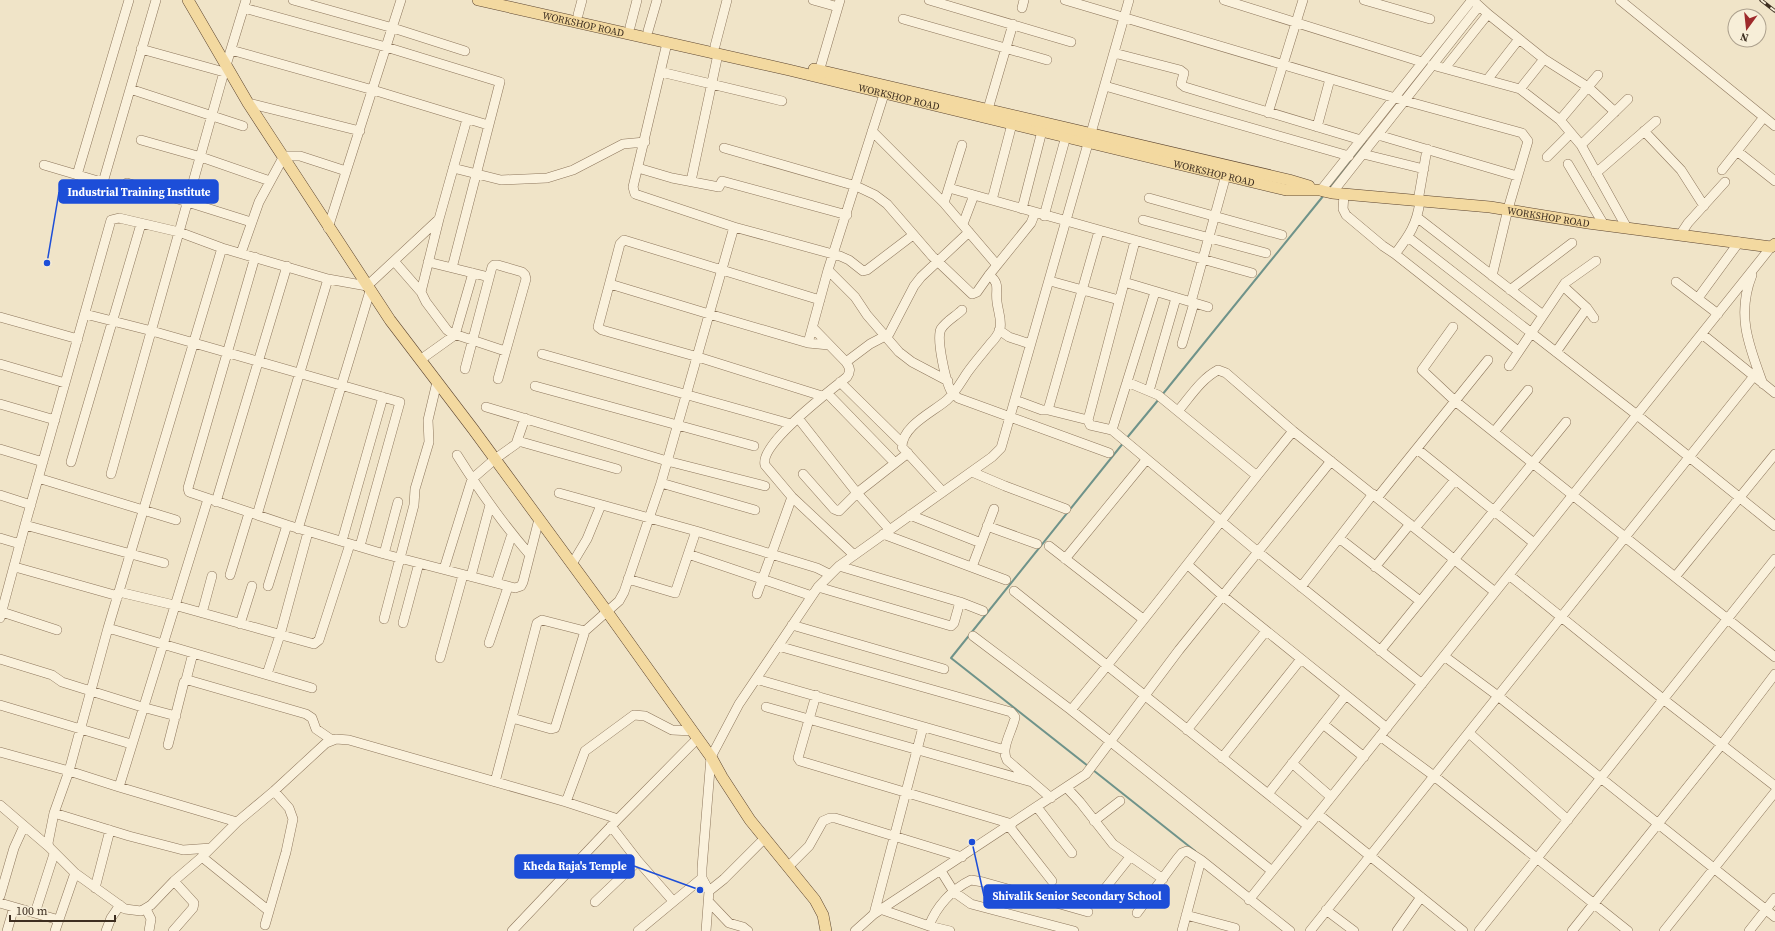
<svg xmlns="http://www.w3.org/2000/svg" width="1775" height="931" viewBox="0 0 1775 931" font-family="'Source Serif 4',serif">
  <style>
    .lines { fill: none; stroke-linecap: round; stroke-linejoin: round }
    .stream { stroke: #6f938a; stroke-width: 2 }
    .minor-casing { stroke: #8d765c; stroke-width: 10 }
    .major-casing { stroke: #5b4430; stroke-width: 12 }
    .minor { stroke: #faf1dc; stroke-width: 9 }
    .major { stroke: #f3d9a0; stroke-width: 11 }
    .rail-casing { stroke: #3d2e20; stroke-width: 3.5 }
    .rail { stroke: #f7eed8; stroke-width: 2; stroke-dasharray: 6; stroke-linecap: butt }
    .labels { text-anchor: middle; stroke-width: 3.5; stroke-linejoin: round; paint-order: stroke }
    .street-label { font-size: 10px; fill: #3d2e20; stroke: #f7eed8 }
    .leader { fill: none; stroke: #1d4ed8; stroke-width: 1.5 }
    .callout-dot { fill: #1d4ed8; stroke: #f7eed8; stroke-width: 1.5 }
    .callout { fill: #1d4ed8; stroke: #1d4ed8; stroke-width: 1.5 }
    .callout-label { font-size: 11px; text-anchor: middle; font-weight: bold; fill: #fff }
  </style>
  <rect width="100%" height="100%" fill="#f0e4c8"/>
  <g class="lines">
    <path class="stream" d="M1329,189L1367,141
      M1162,395L1324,195
      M1126,439L1159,399
      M1088,766L951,658L1124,442
      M1093,770L1195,851"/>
    <g class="minor-casing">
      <path id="minor" d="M293,0L393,28L465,51
        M813,0L838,7
        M929,0L1071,42
        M1065,0L1402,100L1522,133L1528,141L1508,209L1492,276
        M1224,0L1422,62
        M1364,0L1430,19
        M1620,0L1775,126
        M1476,3L1488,14L1544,59L1588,87L1615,112
        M244,8L386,47L500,82L452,268
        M1022,8L1024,0
        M578,15L582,0
        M903,19L1047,60
        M630,27L637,0
        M648,31L657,0
        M667,43L633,187L635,194L734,227L840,256L849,260L863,271L867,270L913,235
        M715,46L727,0
        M141,49L224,72
        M231,50L373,90L488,125
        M1114,53L1180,70L1184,73L1181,84L1185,87L1361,140
        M1432,65L1520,89L1544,59
        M1445,68L1488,14
        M661,72L782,101
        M818,75L840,0
        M1487,80L1519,39
        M1105,86L1349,156
        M130,89L243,126
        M1520,89L1560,120L1581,145L1627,228
        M248,103L360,131
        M988,109L1013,24
        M1268,113L1303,0
        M467,119L439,219L421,292L426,302L447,330L451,333L505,351
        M1560,120L1598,75
        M1317,127L1330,79
        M872,131L944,203L997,265
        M1644,131L1681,170L1704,206
        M1378,135L1517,176
        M141,140L201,157L270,181
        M1581,145L1628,99
        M724,148L856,186L875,195L887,204L932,256L972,294L977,292L989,275L1031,223L1035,213
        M1737,151L1775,181
        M1363,154L1424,169
        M1547,157L1571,133
        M1568,164L1604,225
        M44,165L98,181L104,179L156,0
        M453,168L501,180L547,178L573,170L623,144L645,142
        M638,168L672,178L719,187L722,181L847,215
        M1722,170L1764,117
        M1596,173L1656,121
        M77,175L129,0
        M691,181L718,54
        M127,183L251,222
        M949,188L1252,273
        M1321,190L1472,0
        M1332,193L1479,6
        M1344,194L1343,209L1346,215L1383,246L1395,254C1409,236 1417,224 1420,201
        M1149,198L1282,235
        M992,200L1012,124
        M1418,201L1427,149
        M944,203L962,145
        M1022,209L1042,131
        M1044,216L1066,136
        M1418,218L1543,315
        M1143,220L1266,253
        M963,224L974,195
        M328,228L401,0
        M1680,235L1688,223L1725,182
        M1408,237L1637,415L1775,526
        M241,253L259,202L284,156H300L346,171
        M1395,254L1518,351
        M255,257L188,488L189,492L287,525L384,554L515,588L521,586L523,582L539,519
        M394,261L421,292
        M428,262L489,277
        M828,270L855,297L867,315L899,352L912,362L948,381
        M1752,275C1736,315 1749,346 1763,384
        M1050,281L1119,300
        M1124,282L1208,307
        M1676,282L1718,314
        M610,284L709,314L808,343L829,345
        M1563,286L1587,308L1594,318
        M1510,290L1572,243
        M1155,292L1112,430L1258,552L1422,684
        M1698,298L1739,242
        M820,300L624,240L620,244L598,327L602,330L698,357L822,396
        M1191,302L1226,175
        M962,310C956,316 946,321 941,329C936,338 946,386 953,394C955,396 957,396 958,398L1109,453
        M85,314L152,331L400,402L360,546
        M0,317L78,339
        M1453,327L1422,370L1455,401L1775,657
        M813,328L846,362C850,368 851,371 847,377C831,390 759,444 765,465L792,497L854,555
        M999,330L1009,337L1030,344
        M1702,334L1775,393
        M808,343L828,270L886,88
        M1182,344L1194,303
        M1556,352L1587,308
        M542,354L791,424
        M420,360L455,335L473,273
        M846,362L870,344L889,334L914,286L921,277L969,232
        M0,364L65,383
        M1509,366L1565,283L1596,261
        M465,369L492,267L494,265H498L522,272L525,275L526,279L498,379
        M840,382L902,443
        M1127,382L1158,395L1257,476
        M535,386L754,446
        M1149,391L1176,298
        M827,393L895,463
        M1015,400L1042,410H1048L1099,231
        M0,404L55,420
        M486,407L667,461L765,486
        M1048,410L1088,420
        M1178,411C1190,397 1201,379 1218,370L1226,373L1293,431L1495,592
        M798,418L857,493L889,529
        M1112,430L1090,425L1088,420L1135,241
        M1494,432L1528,390
        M518,441L617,469
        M0,449L43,462
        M1417,449L1534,543
        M457,455C479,490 503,524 530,555
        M71,462L141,224
        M972,472L1005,486L1066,509
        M111,474L224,72L246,0
        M803,474L834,509L839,511L857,493L908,453
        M38,478L176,520
        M661,483L755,510
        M943,492L902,447C902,426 933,412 947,400C955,393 961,382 967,373C974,363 982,354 990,344C994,340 998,335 1000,329C1002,320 998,311 997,302C995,289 1001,284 989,275
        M559,493L696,531L817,568L829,574
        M0,495L31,505
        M1377,498L1488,360
        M216,502L287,266
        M257,515L328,279
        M910,515L981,543
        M25,525L164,563
        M987,526L1037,544
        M1415,528L1455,480
        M298,529L370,291
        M883,534L1006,580
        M0,538L20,544
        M1339,538L1420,601
        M342,541L383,397
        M1049,546L1143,619
        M384,554L398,502
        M688,554L812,596
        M1065,559L1146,460
        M572,564L587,539L601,505
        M1188,565L1223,596L1387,728
        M839,566L960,602L983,611
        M15,567L118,596
        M972,567L994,509
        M1375,567L1410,524
        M444,569L472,479L495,459L516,444L525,418
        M230,575L249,513
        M1509,575L1663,699L1775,786
        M471,576L490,505
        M1675,577L1775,454
        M628,579L675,593L696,531
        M496,583L512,534
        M268,586L287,525
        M818,587L951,626L954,623L960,602
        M1301,587L1373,494
        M1014,591L1308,826
        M119,592L174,605L314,644L319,640L350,544
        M757,594L792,497
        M2,612L57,630
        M202,613L212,576
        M0,618L25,525L111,220L119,218L179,232L222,248L328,279L367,286L439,219
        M384,619L414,505L415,489L429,442L428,420L437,382
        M403,623L419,563
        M240,624L252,586
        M792,625L944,669
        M108,628L312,688
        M973,636L1071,710L1272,871
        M489,643L508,587
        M778,646L1011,712L1015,717C1013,730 1000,748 1007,760L1051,798
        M1380,651L1566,422
        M1444,656L1498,696L1775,917
        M440,658L463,575
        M0,659L52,675L62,682L142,707L176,716
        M267,674L280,635L308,532
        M756,679L1005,750
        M186,680L193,653
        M816,695L798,758L800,761L1012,824
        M0,705L131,744
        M766,707L1032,782
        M1071,710C1147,618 1218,523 1293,431
        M512,718L551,729L555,728L585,631
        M1323,724L1364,757
        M1187,730L1266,631
        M1469,733L1568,820
        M1380,736L1434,776L1628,931
        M168,745L184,682L188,680L306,714L312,718L316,729L332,740
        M0,752L69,771L119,787L237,822
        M1222,758L1301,659
        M1292,763L1331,797
        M495,782L537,623L542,620L585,631L619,601L624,592L661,483L734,227
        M119,787L208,499
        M1067,788L1080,802L1113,844L1163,879
        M1268,794L1346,695
        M566,802L585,751L634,715L645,716L672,730L692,731
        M0,805L49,847
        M1037,807L1072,853
        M54,813L129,836L183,850L211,848
        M1318,814L1463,931
        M1094,821L1120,801
        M611,826L638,861L673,901
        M1009,826L1052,881
        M202,857L269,911
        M788,867L809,846L823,821L830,818H835L962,857
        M941,871L954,892L971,904L1074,931
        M75,873L125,909L141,911L151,905L174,881L202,857L237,822L274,791L326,743L336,739L349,740L566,802L618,819
        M95,888L110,830
        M709,891L724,879L764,839
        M0,896L14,848L24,826
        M1099,896L1130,857
        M1249,900L1771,247
        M595,902L638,861
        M709,902L729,923L743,927L748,931
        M0,903L59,920
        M146,909L151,919L149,931
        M883,910L929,926L950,931
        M1326,910L1354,931
        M35,913L54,854
        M1137,913L1177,859L1182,853L1187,851L1201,860L1290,931
        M874,914L923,727
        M1186,915L1235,928
        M265,925L286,852L293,819L289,808L274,791
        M929,926C936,907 952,889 971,880L983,882L1088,912
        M7,931L14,907
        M55,931L75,873L49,847L48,843L54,813L69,771L108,628L222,248
        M106,931L111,918L120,905
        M173,931L193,908L194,903L174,881
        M512,931L618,819L698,738
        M638,931L702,878
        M706,931L709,891L702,878V868L711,757L739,704L818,587L839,566L992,457L1001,448L1129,0
        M855,931L874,914L1086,774L1179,650L1331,461
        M1182,931L1201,860
        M1310,931L1754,376
        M1397,931L1421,897
        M1479,931L1775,559
        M1572,931L1722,744L1775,674
        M1664,931L1775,792
        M1749,931L1775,898"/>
    </g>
    <g class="major-casing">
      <g id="major">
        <path d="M188,0L248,103L390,320L473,429L608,613L711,757L722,777L750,820L815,900L823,915L826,931"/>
        <path id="s1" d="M478,0L789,70L1286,190H1320"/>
        <path d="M814,69L1289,180L1309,186"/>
        <path id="s2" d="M1323,191L1332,193L1490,207L1588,223L1771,247L1775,244"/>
      </g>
    </g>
    <use href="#minor" class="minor"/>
    <use href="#major" class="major"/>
    <g class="rail-casing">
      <path id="rail" d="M1761,0L1775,11"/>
    </g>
    <use href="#rail" class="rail"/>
  </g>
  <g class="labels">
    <g class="street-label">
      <text dy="4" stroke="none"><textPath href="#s1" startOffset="108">WORKSHOP ROAD</textPath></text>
      <text dy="4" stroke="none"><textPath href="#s1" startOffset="432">WORKSHOP ROAD</textPath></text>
      <text dy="4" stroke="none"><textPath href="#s1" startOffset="756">WORKSHOP ROAD</textPath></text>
      <text dy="4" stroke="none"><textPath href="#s2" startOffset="227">WORKSHOP ROAD</textPath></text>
    </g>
  </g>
  <path class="leader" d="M47 263L59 192M700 890L634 866M972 842L984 896"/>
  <g class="callout-dot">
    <circle cx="47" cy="263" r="4"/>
    <circle cx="700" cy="890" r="4"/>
    <circle cx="972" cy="842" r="4"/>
  </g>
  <g class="callout">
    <rect x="59" y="180" width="159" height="23" rx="4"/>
    <rect x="515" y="855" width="119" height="23" rx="4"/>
    <rect x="984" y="885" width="185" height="23" rx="4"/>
  </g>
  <g class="callout-label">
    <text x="139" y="196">Industrial Training Institute</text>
    <text x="575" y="870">Kheda Raja's Temple</text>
    <text x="1077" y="900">Shivalik Senior Secondary School</text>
  </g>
  <g transform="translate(1747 28) rotate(195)"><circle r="19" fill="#f7eed8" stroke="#ada18e"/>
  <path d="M0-3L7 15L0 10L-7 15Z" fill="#9e2a2b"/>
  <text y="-6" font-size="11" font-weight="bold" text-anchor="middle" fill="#3d2e20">N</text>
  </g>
  <path d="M10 915v6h105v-6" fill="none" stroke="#3d2e20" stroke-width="2"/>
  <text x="16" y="915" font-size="12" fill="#3d2e20" stroke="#f7eed8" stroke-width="3" paint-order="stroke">100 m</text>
</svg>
